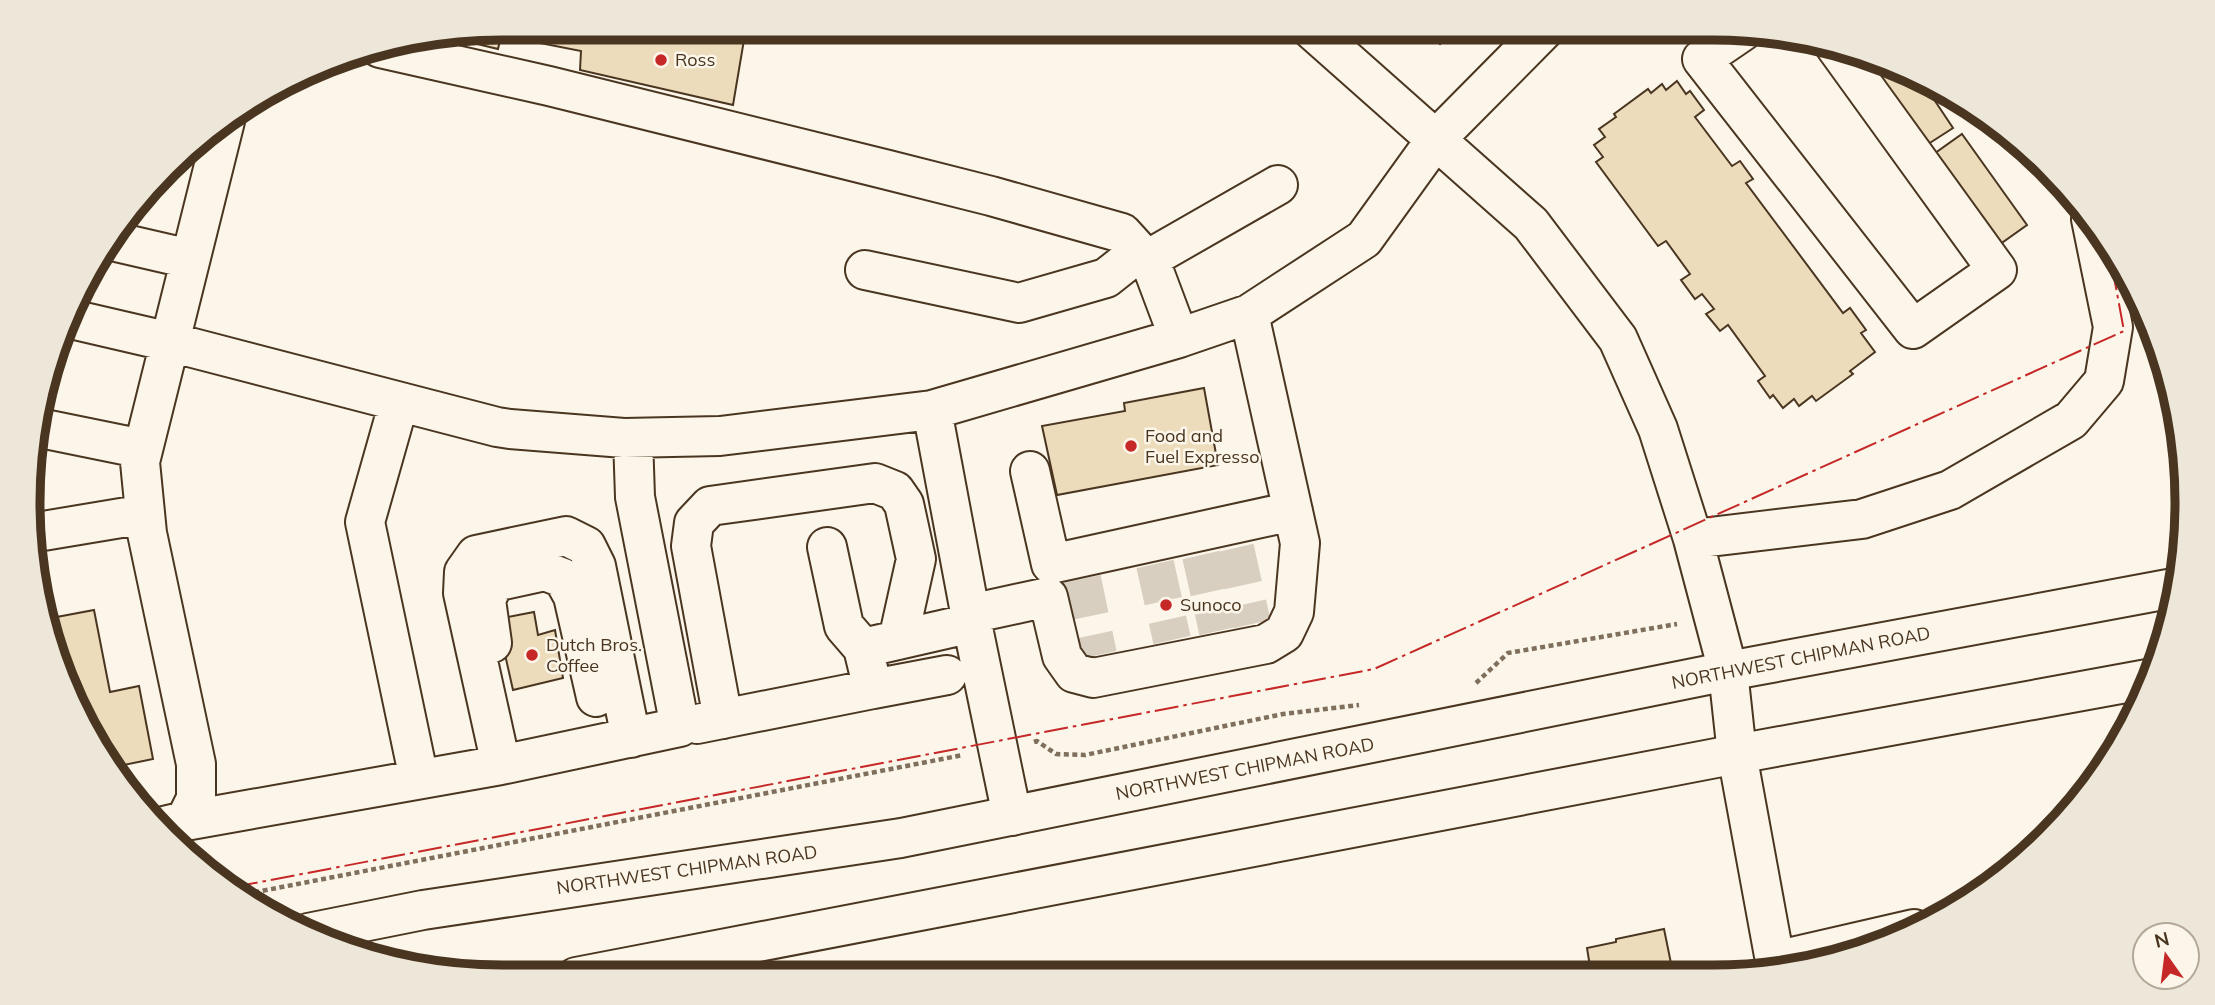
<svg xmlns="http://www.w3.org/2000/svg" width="2215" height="1005" viewBox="0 0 2215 1005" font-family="Mulish,sans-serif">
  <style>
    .building { fill: #ecdcbc; stroke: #4a3520; stroke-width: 2 }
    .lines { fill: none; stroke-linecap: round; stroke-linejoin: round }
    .minor-tunnel { stroke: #d8cfc1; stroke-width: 38; stroke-dasharray: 38 19; stroke-linecap: butt }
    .minor-casing { stroke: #4a3520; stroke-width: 42 }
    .major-casing { stroke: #4a3520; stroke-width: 42 }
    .path { stroke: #7f6f5c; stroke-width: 4.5; stroke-dasharray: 5 3.5; stroke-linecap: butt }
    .minor { stroke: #fbf6e9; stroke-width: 38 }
    .major { stroke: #fbf6e9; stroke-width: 38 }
    .power { stroke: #c62828; stroke-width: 2; stroke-dasharray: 24 5 3.5 5; stroke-linecap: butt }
    .poi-dot { fill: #c62828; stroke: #fbf6e9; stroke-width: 2.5 }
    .labels { text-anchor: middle; stroke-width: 5; stroke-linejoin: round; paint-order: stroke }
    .poi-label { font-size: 18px; fill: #4a3520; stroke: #fbf6e9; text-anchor: start }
    .street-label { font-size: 18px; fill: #4a3520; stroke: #fbf6e9 }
    .rim { fill: none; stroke: #4a3520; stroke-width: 9 }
  </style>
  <rect width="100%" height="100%" fill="#fbf6e9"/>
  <path class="building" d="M503,28H544L540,43L501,36L498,49L448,37Z
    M544,28H746L733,105L580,70L581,51L540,43Z
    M1423,28H1455L1440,44Z
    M1857,53L1894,64L1919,77L1953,128L1922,148Z
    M1677,81L1686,94L1690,91L1704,110L1695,117L1732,166L1740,161L1753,179L1746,183L1843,313L1850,308L1866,330L1861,333L1875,352L1850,371L1853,374L1816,401L1812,396L1799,406L1794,399L1783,408L1773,395L1770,398L1758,381L1765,376L1728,325L1720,331L1706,314L1714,309L1702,294L1695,299L1681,280L1690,274L1666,241L1658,246L1596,162L1603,157L1594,145L1605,137L1599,129L1616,117L1614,114L1648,89L1651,93L1662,84L1666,90Z
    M1962,134L2027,225L1996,247L1931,156Z
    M1204,388L1218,465L1057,495L1042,426L1125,411L1124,403Z
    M94,610L110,692L139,686L153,759L114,767L91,739L46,619Z
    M534,612L538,635L555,630L563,678L513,690L497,619Z
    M1664,929L1673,973H1591L1587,948L1616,942V939Z"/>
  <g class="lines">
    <path class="minor-tunnel" d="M1235,548L1252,624
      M1201,555L1218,631
      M1155,564L1172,640
      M1082,579L1098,655"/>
    <g class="minor-casing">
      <path id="minor" d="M1310,28L1531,224L1618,339L1658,429L1693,539L1728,671L1737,754L1777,972
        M1743,31L1702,59L1913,329L1997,270L1835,46
        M380,48L549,86L888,170L991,196L1122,233L1152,266L1179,338
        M112,241L190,259
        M1147,260L1278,185
        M865,270L1019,303L1106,278L1139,252
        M71,319L170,342L497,427L510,429L624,438L720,436L932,410L1179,338L1249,314L1364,239L1436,139L1546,28
        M399,402L365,522L419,779
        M932,410L972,623L1012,816
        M35,427L143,449
        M1030,471L1051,564L1293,511
        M31,533L145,514
        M1693,539L1862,519L1950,490L2071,420L2104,381L2113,327L2091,219
        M827,547L844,626L863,648
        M970,614L1048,597L1062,656L1074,673L1093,678L1266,644L1284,633L1294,612L1300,543L1249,314
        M492,643L486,600L494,582L545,571L563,578L573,596L596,697
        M873,689L947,675
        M723,719L691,546L694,523L710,506L875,483L895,491L904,504L916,559L898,640
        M697,724L873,689L863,648L972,623
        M501,765L463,593L464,572L476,555L566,536L586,546L596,566L631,738
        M185,821L501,765L680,727L635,497L633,438
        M164,826L185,821L196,799V764L147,533L140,462L225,121
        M1775,961L1914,929"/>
    </g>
    <g class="major-casing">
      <path id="major" d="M308,933L423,910L901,838L1728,671L2179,587
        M576,977L1737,754L2153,678"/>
    </g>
    <path class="path" d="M1476,683L1508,653L1677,624
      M1034,742L1037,741L1056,754L1085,755L1283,714L1359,705
      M246,894L963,755"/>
    <use href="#minor" class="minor"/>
    <use href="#major" class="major"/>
    <path class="power" d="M234,887L1374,669L2124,331L2107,239"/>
  </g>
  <g class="poi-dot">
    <circle cx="661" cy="60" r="7"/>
    <circle cx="1131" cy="446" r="7"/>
    <circle cx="1166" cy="605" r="7"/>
    <circle cx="532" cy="655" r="7"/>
  </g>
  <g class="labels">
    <g class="poi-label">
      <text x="675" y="66">Ross</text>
      <text x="1145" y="442">Food and<tspan x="1145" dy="21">Fuel Expresso</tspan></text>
      <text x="1180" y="611">Sunoco</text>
      <text x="546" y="651">Dutch Bros.<tspan x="546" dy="21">Coffee</tspan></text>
    </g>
    <g class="street-label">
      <text transform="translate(1801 658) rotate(-11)" y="6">NORTHWEST CHIPMAN ROAD</text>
      <text transform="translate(1245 769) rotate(-11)" y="6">NORTHWEST CHIPMAN ROAD</text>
      <text transform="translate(687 870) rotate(-8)" y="6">NORTHWEST CHIPMAN ROAD</text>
    </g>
  </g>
  <path d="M0 0H2215V1005H0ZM502 40H1713A462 462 0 0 1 2175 502V503A462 462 0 0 1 1713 965H502A462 462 0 0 1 40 503V502A462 462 0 0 1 502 40Z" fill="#ede7d9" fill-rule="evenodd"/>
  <path class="rim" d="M502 40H1713A462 462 0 0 1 2175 502V503A462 462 0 0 1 1713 965H502A462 462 0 0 1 40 503V502A462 462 0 0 1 502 40Z"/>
  <g transform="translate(2166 956) rotate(346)"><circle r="33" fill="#fbf6e9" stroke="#b4a999" stroke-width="2"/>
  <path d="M0-5L12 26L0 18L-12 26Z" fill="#c62828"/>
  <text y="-10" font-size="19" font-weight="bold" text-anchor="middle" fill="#4a3520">N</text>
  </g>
</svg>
